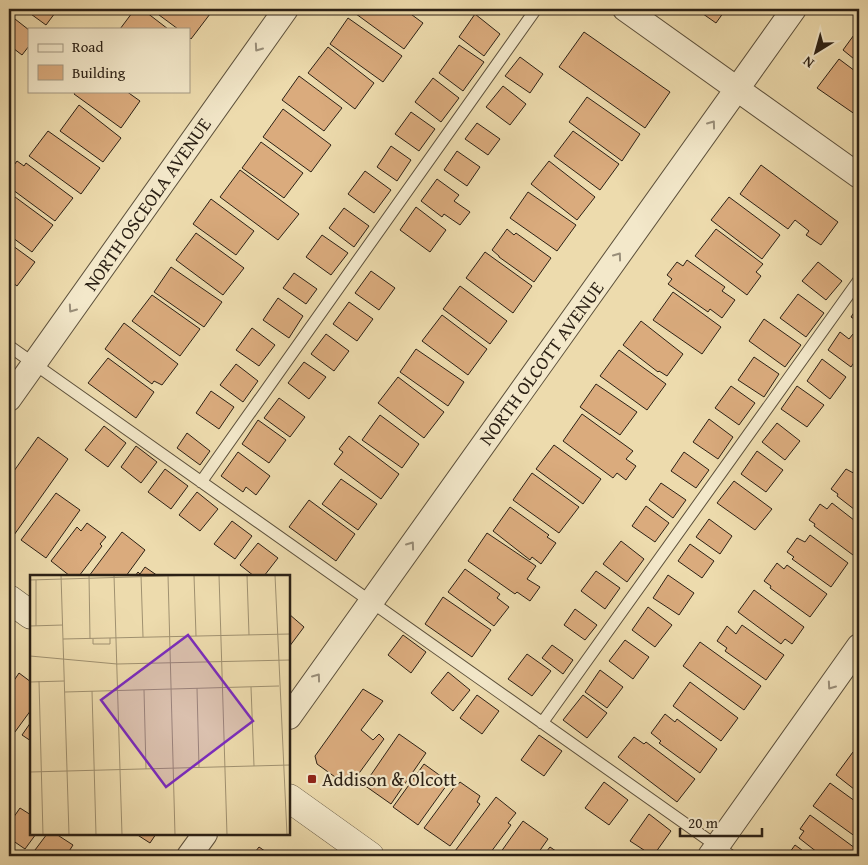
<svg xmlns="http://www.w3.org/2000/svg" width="868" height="865" viewBox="0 0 868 865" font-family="'Gentium Book Plus',serif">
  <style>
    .building { fill: #daab7d; stroke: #2c2115 }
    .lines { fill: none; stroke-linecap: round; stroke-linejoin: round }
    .service-casing { stroke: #5c503b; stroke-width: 13 }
    .minor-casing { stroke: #5c503b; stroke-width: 26 }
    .tertiary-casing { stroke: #5c503b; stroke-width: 29 }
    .service { stroke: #f3e8ca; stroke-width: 11 }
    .minor { stroke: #f3e8ca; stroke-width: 24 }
    .tertiary { stroke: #f3e8ca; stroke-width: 28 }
    .oneway { stroke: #998e79 }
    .poi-dot { fill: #8f2418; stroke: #f3e8ca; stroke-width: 2 }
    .labels { text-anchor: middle; stroke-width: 4.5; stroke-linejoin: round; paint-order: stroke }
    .street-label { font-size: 19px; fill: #2c2115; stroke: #f3e8ca }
    .poi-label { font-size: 19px; fill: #2c2115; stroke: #f3e8ca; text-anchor: start }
    .inset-road { fill: none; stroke: #a09170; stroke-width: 1 }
    .view { fill: #7b2cbf; fill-opacity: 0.15; stroke: #7b2cbf; stroke-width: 2.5 }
    .inset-edge { fill: none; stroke: #2c2115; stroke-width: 2.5 }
  </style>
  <rect width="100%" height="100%" fill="#eddbad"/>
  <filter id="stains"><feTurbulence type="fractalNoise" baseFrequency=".004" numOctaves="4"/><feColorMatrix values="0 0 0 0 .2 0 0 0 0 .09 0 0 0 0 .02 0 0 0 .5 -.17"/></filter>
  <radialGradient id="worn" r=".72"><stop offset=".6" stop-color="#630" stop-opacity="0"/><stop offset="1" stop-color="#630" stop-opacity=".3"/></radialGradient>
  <path class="building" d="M24,9H58L46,25Z
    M135,9H142L168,29H120Z
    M151,9H203L210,14L191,39L189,37V29H178Z
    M354,9H404L423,23L404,49L352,11Z
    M696,9H726L716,23Z
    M475,14L500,34L484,56L459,37Z
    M348,18L402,56L383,82L330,44Z
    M15,19L29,30V46L22,55L9,45V27Z
    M859,28V63L843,50Z
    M584,32L670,92L645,128L559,67Z
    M459,45L484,62L463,91L439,73Z
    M328,47L374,83L355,109L308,73Z
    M520,57L543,74L530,93L505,76Z
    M839,59L859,74V117L817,88Z
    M299,76L342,108L324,131L282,100Z
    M433,78L459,98L441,122L415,102Z
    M503,86L526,104L510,125L486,107Z
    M76,91H126L140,101L121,128L74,94Z
    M587,97L640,134L622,161L569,122Z
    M79,105L121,138L103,162L60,131Z
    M283,109L331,145L311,172L263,137Z
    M411,112L435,129L419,151L395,134Z
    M477,123L500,139L488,155L465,139Z
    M48,131L100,168L81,194L29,156Z
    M573,131L619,164L600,190L554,156Z
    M261,142L303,173L284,198L242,168Z
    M391,146L411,160L397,181L377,167Z
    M457,151L480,167L467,186L444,170Z
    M17,161L24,166L26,163L73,198L55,221L9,187L11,184L9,182V172Z
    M549,161L595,197L577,220L531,184Z
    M761,165L838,222L821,245L806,235L809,231L795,220L788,229L740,194Z
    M240,170L299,214L278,240L220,197Z
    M365,171L391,190L374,213L348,194Z
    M437,179L459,195L454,201L470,212L460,225L444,214L442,217L421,201Z
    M528,192L576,225L557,251L510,218Z
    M11,194L53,225L32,252L9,235V198Z
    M729,197L780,235L762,259L711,220Z
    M211,199L254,231L236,255L193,224Z
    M416,207L446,230L430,252L400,230Z
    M344,208L369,226L354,247L329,228Z
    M507,229L514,235L516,233L551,258L534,282L499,257V256L492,250Z
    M716,229L763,264L756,272L761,276L747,295L695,256Z
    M196,233L244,268L223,295L176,260Z
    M322,235L348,253L331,275L306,257Z
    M9,243L35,262L17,286L9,280Z
    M485,252L532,286L513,313L466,278Z
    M687,260L725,287L722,291L735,300L722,318L710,309L708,312L668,284L672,279L667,275L677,262L683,266Z
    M818,262L842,281L826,300L802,281Z
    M171,267L222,302L204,327L154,292Z
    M371,271L395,288L379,310L355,293Z
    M294,273L317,289L306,304L283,288Z
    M460,286L507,321L490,344L443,309Z
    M673,292L721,327L702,354L653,320Z
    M798,294L824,313L806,337L780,318Z
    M152,295L200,329L180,356L132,321Z
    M278,298L303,316L289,338L263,320Z
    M349,302L373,319L357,341L333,324Z
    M859,305V322L851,317Z
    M442,315L487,349L468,375L422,341Z
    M764,319L801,345L785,367L749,341Z
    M641,321L683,354L667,376L659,371L658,372L623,345Z
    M124,323L178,364L162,385L154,381L152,384L105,349Z
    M252,328L275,345L259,366L236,350Z
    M840,332L849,339L853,334L859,338V355L851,367L828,350Z
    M326,334L349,351L334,371L311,354Z
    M416,349L464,382L448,406L400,372Z
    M619,350L666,384L647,410L600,376Z
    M754,357L779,374L764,397L738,380Z
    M108,358L154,392L136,418L88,383Z
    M822,359L846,377L830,399L807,381Z
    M304,362L326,377L309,399L288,383Z
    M236,364L258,381L243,402L220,385Z
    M398,377L444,412L424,438L378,403Z
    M596,384L637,412L620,435L580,407Z
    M731,386L755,403L739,425L715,408Z
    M797,386L824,405L807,427L781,409Z
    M211,391L234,407L219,429L196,413Z
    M279,398L305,417L290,437L264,418Z
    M582,414L633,451L626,459L636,466L626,480L617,473L613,478L563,441Z
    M380,415L419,444L402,468L362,440Z
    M709,419L733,437L718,459L693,442Z
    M258,420L286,440L269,463L242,444Z
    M777,423L800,441L785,460L762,442Z
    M104,426L126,443L108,467L85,450Z
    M187,433L210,451L200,465L177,448Z
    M349,436L399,474L381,499L334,464L343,452L339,449Z
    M38,437L68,459L14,535L9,531V478Z
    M554,445L601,479L583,504L536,469Z
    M136,446L157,462L141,483L121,467Z
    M757,451L783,470L766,492L741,474Z
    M238,452L270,476L256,495L246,487L243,492L221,476Z
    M684,452L709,470L696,488L671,471Z
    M165,469L188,486L171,509L148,492Z
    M846,469L859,476V513L837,496L838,494L831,489Z
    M532,473L579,507L559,533L513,500Z
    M341,479L377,504L358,530L322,504Z
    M734,481L772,509L755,530L717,503Z
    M661,483L686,500L673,518L649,500Z
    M197,492L218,509L200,531L179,515Z
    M56,493L80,510L46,558L21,540Z
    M309,500L355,534L336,561L289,527Z
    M832,503L859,524V546L853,555L814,526L815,524L809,520L820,504L827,509Z
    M646,506L669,523L655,542L632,526Z
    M510,507L549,535L547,537L556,543L541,564L532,557L530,560L493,531Z
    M709,519L732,536L720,554L696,537Z
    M232,521L252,536L235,559L214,544Z
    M87,523L106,537L100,544L102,546L79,576H70L51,561L77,527L81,531Z
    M122,532L145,550L126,576H89Z
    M487,533L536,566L527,579L540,587L530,601L517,592L515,594L468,561Z
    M810,535L848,563L831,587L792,559L794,557L787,552L797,538L805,542Z
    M621,541L644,559L627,582L603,564Z
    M258,543L278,558L264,576H254L240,565Z
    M690,544L714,561L702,578L678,561Z
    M777,563L784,569L787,565L827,594L810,617L770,588L771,586L764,581Z
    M145,567L158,576H135L138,572L140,574Z
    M465,569L500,594L497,598L509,607L494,626L448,592Z
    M596,571L620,588L605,609L581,591Z
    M668,575L694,593L679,615L653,598Z
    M754,590L804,627L792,644L785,639L781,644L738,612Z
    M443,597L491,630L472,657L425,624Z
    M648,607L672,625L655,647L632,630Z
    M575,609L597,625L585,640L564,625Z
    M289,614L304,627L289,647Z
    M742,625L784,655L766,680L725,651L727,648L717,641L727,626L736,634Z
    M403,635L426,652L411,673L388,655Z
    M625,640L649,657L633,679L609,661Z
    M700,642L761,686L744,710L683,666Z
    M552,645L573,660L563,674L542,658Z
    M527,654L551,671L532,696L508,679Z
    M600,670L623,687L607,708L585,692Z
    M448,672L470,690L453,711L431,693Z
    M19,673L31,682V710L12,736L9,733V688Z
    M690,682L738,718L721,741L673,706Z
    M363,689L383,701L361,730L373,740L379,734L384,739L349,787L317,764L315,756Z
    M477,695L499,711L482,734L460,718Z
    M583,695L607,713L587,738L563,720Z
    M665,714L675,722L677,719L717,749L700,773L659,743L661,741L651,733Z
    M31,722V741L22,735Z
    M399,734L426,753L391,804L364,785Z
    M539,735L562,751L544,776L521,760Z
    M634,737L644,744L646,742L695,779L677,802L618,757Z
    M853,752L859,757V793L836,775Z
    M424,764L449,782L418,825L393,807Z
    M460,782L480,796L477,802L480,804L450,846L424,828L455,786L456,787Z
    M604,782L628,800L609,825L585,808Z
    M830,783L859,804V833L856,837L813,806Z
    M496,797L516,813L508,823L511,825L488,856H462L455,851Z
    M20,808L31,815V834H36L25,849L9,838V824Z
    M649,814L671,831L653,856L630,841Z
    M810,815L859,851L858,856H822L799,838L804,831L800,829Z
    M523,821L548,839L536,856H498Z
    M47,834H56L73,845L66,856H35L32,854Z
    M136,834H156L150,843Z
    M795,845L810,856H787Z
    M259,847L272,856H252Z
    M550,847L563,856H543Z"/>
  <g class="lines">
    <g class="service-casing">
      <path id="service" d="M9,346L731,856
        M201,482L536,9
        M542,723L859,280"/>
    </g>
    <g class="minor-casing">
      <path id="minor" d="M625,9L859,176
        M9,399L286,9
        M289,717L794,9
        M189,856L205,834
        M710,856L859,646"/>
    </g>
    <g class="tertiary-casing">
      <path id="tertiary" d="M9,599L31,615
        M289,798L370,856"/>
    </g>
    <use href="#service" class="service"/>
    <use href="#minor" class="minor"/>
    <use href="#tertiary" class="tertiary"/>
  </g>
  <defs><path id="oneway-chevron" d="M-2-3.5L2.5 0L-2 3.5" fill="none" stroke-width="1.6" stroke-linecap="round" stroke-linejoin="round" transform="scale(1.25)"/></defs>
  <g class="oneway">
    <use href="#oneway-chevron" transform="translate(258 48) rotate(125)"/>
    <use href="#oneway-chevron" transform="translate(712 124) rotate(-54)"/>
    <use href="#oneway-chevron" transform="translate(618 256) rotate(-54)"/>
    <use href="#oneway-chevron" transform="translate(72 309) rotate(125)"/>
    <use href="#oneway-chevron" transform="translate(411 545) rotate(-54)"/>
    <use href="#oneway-chevron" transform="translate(317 677) rotate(-54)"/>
    <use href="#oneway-chevron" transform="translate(831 686) rotate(125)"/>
  </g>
  <rect class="poi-dot" x="307" y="774" width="10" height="10" rx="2.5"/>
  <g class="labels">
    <g class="street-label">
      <text transform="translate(147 204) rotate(-55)" y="7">NORTH OSCEOLA AVENUE</text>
      <text transform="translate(541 363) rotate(-54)" y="7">NORTH OLCOTT AVENUE</text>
    </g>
    <g class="poi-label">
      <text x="322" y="786">Addison &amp; Olcott</text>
    </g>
  </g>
  <g transform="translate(30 575)">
    <rect width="260" height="260" fill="#eddbad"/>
    <path class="inset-road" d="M31,0L39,260M59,0L60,64M84,0L92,260M111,0L113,62M138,0L145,260M164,0L166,61M189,0L197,260M217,0L219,60M245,0L257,260M0,5L168,0M6,5V51M0,51L33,50M33,64L260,59M63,64V69H80V63M0,81L87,89L260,85M9,106L13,260M0,107L34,106M221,112L224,191M167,113L169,192M114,115L116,194M62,116L66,260M35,117L249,111M0,197L260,190"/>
    <path class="view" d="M158,60L223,146L136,212L71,125Z"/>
    <rect width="260" height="260" class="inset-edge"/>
  </g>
  <rect width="868" height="865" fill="none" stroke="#eddbad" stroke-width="30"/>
  <rect x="10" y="10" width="848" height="845" fill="none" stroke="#2c2115" stroke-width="2.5"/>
  <rect x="15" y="15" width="838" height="835" fill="none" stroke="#2c2115"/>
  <rect x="28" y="28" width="162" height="65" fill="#f3e8ca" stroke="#a39882"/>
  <rect x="38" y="44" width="25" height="8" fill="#f3e8ca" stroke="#a39882"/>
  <text x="72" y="52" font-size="15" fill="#2c2115">Road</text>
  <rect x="38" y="65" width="25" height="15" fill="#daab7d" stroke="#a39882"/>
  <text x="72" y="78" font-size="15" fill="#2c2115">Building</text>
  <g transform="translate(816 52) rotate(217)" stroke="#f3e8ca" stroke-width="4" paint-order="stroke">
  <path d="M0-4L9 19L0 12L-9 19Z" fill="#2c2115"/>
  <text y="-8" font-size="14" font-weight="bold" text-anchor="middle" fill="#2c2115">N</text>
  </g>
  <path d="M680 828v8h82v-8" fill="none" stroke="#2c2115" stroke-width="2.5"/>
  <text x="688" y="828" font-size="15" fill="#2c2115" stroke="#f3e8ca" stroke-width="4" paint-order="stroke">20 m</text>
  <rect width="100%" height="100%" filter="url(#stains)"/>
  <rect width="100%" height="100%" fill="url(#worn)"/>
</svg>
